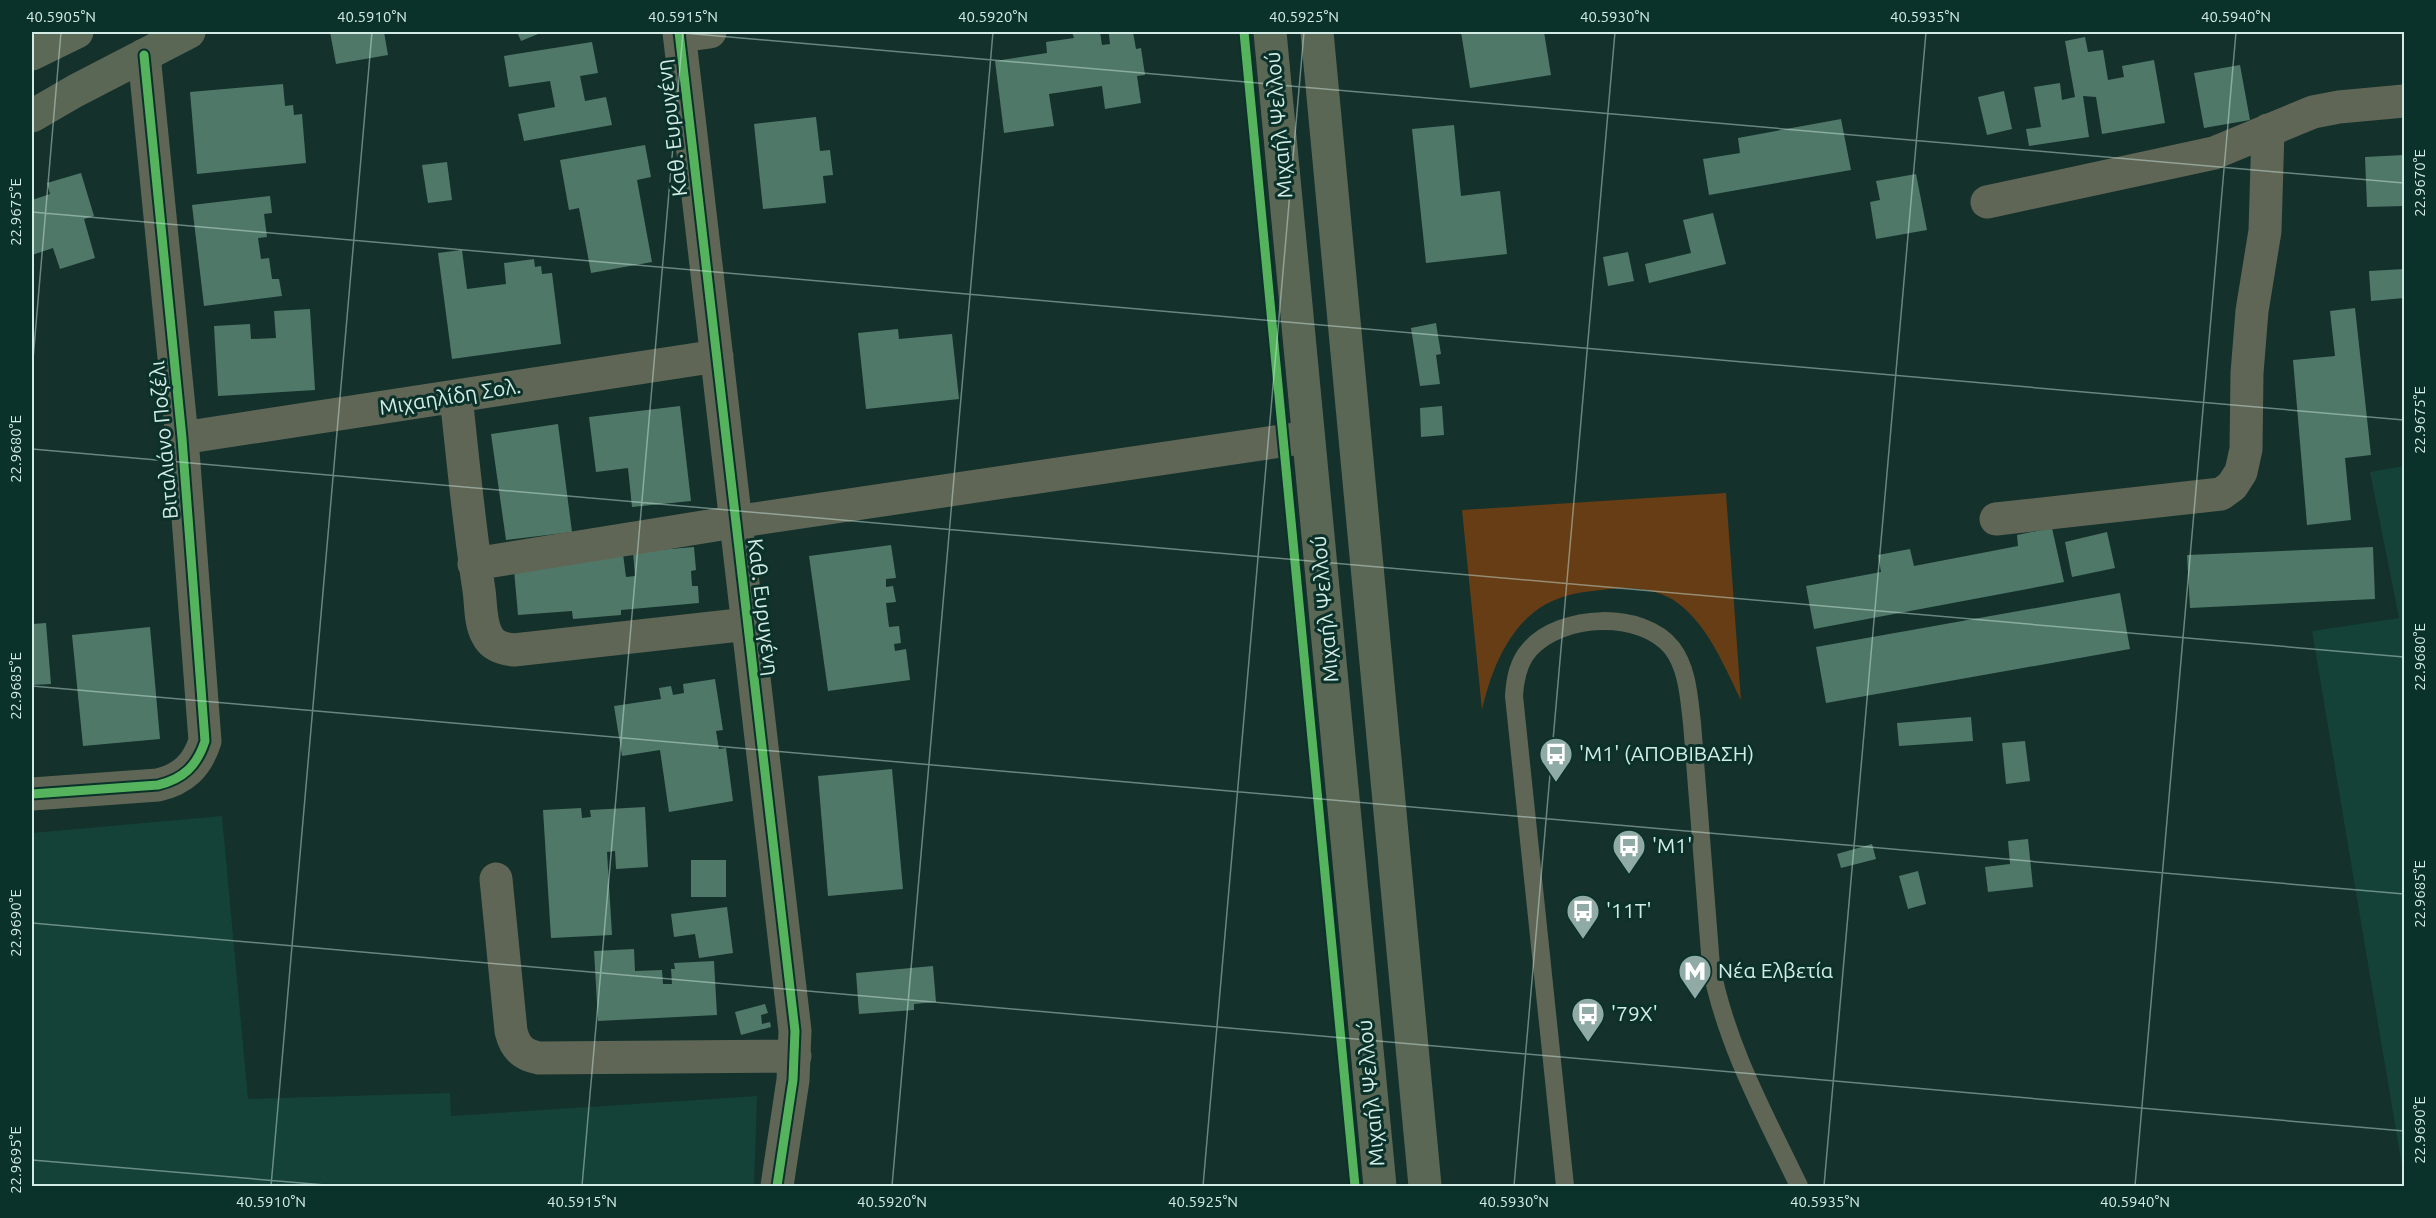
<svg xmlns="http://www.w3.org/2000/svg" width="2436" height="1218" viewBox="0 0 2436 1218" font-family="Ubuntu,sans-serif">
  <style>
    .built { fill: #144138 }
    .green { fill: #663d14 }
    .building { fill: #507868 }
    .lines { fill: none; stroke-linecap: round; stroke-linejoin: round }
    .lane { stroke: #5f6656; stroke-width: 18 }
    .street { stroke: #5f6656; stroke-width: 33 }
    .secondary { stroke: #5b6755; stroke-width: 33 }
    .highway { stroke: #5b6956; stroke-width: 33 }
    .cycleway-casing { stroke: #0b322a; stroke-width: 13 }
    .cycleway { stroke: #56b35d; stroke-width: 9 }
    .ticks { fill: none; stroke: #d3ede6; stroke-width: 1.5; stroke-opacity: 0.45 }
    .labels { text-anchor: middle; stroke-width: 6; stroke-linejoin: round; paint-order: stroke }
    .street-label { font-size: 21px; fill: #d3ede6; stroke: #0b322a }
    .poi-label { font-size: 21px; fill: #d3ede6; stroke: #0b322a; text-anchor: start }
    .neatline { fill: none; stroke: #d3ede6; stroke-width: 2 }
    .ticks-label { font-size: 15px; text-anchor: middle; fill: #d3ede6 }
  </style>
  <rect width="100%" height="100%" fill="#14312c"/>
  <path class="built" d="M2404,466V1178L2312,631L2399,618L2370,472Z
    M222,816L248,1099L450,1093L451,1116L757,1096L754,1186H32V833Z"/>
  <path class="green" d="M1726,493L1741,700C1725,668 1709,627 1679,604C1660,589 1633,587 1609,589C1593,591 1576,592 1560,598C1513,614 1492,666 1482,710L1462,510Z"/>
  <path class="building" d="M330,32H384L388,55L336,64Z
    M517,32H543L521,41Z
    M1072,32H1100L1102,45L1110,44L1109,34L1133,32L1136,49L1141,48L1145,75L1137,76L1141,103L1105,109L1102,86L1049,94L1054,126L1004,133L995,61L1047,53L1046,42L1074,38Z
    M1461,32H1544L1551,75L1470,88Z
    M2085,37L2088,52L2103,50L2108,80L2124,77L2122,66L2154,60L2165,123L2102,134L2096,97L2083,96L2089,137L2029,146L2026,129L2041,127L2034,87L2060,83L2062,100L2075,97L2065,41Z
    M592,42L598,73L580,76L585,101L606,97L612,125L524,141L518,114L555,107L550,81L509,87L504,56Z
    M2240,65L2250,120L2204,128L2194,73Z
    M283,84L285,106L293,105L294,115L302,114L306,163L197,174L190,92Z
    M2004,91L2012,129L1987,135L1978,97Z
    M816,117L820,151L830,150L833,175L823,176L826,203L763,209L754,124Z
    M1841,119L1851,170L1709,195L1703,159L1740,153L1738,138Z
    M1454,125L1461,196L1500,191L1507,254L1426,263L1412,129Z
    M645,145L651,177L637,180L652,262L591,273L579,208L569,210L560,160Z
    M2404,155V206L2367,207L2365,157Z
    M447,162L452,200L428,203L422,165Z
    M81,173L94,216L84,219L95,258L60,269L53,248L32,255V200L50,194L47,183Z
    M1916,174L1927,230L1876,239L1870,202L1880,200L1876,181Z
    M270,196L272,213L264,214L267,237L258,238L261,259L269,258L272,279H279L282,296L204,306L192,205Z
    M1713,213L1726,264L1649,283L1645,264L1691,253L1683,220Z
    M462,250L467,289L506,284L504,263L534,259L535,267L541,266L542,274L552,273L561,344L452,359L438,253Z
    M1628,252L1634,281L1608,286L1603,257Z
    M2404,269V298L2371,301L2369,271Z
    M2355,308L2371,455L2345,458L2351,520L2307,525L2293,360L2335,356L2330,311Z
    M310,309L315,390L218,396L214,326L250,324L251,339L276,338L274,311Z
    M1436,323L1441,354L1436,355L1440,384L1420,386L1411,328Z
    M898,329L899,339L952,334L959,399L866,409L858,333Z
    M680,406L691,501L632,507L628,468L596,472L589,417Z
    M1442,406L1444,435L1421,437L1420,408Z
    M558,424L572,532L506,540L491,434Z
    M2052,528L2064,582L1814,629L1806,586L1881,572L1878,555L1910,549L1914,566L2018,546L2017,535Z
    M2107,532L2115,568L2072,577L2065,542Z
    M891,545L896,578L886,579V587L893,586L896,602L886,603L889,627L899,626L901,643L894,644L895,651L906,649L910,680L828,691L809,556Z
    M694,547L696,570L691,571L692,586H698L699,603L621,610V615L573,619L572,611L518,615L513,559L623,554L626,577L635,576L633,552Z
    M2373,547L2375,599L2190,608L2187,555Z
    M2120,593L2130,649L1826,703L1816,647Z
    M46,623L51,684L32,685V624Z
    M150,627L160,739L83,746L72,635Z
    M715,679L723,730L716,731L719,749L726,748L733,801L669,812L660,750L622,756L614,706L661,699L659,688L671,686L673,695L684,693L683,684Z
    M1971,717L1973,741L1899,746L1897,723Z
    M2025,741L2030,781L2006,784L2002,743Z
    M892,769L903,889L828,896L818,776Z
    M645,807L648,867L616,869L615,851L607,852L612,935L551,938L543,810L581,808L582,818L591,817L590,810Z
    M2028,839L2033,887L1988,892L1985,867L2010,864L2008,841Z
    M1872,844L1876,859L1841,868L1837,854Z
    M691,860H726V897H691Z
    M1918,871L1926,904L1908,909L1899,876Z
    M727,907L733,953L699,958L695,934L674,937L671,914Z
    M634,949L635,971L662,970L663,984H672L671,969H675L674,963L714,961L717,1015L598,1021L594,951Z
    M933,966L936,1002L914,1004V1010L859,1014L856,973Z
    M765,1004L768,1013L761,1015L762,1024L770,1022L771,1027L741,1035L735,1012Z"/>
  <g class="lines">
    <path class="lane" d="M1565,1186L1514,696C1515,679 1518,662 1530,649C1561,614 1642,610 1672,648C1688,669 1689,699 1692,723L1711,966C1726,1045 1765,1115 1799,1186"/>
    <path class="street" d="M679,32L795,1031L793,1080L777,1186
      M680,36L710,32
      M1987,202L2214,153L2313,112L2339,107L2404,101
      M456,396C463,460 469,526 479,590C481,604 480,623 487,635C492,646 503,649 514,650L748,624
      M182,438L717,356
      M1996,519L2221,494L2232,486L2241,472L2246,449L2247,373L2252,311L2265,231L2268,130
      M474,564L734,522L1308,437
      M32,794L158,785C183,779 197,766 205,741L182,438L144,55
      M496,879L511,1031C515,1048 523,1055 539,1058L795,1056"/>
    <path class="secondary" d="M1270,32L1380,1186
      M1317,32L1425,1186
      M32,116L75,91L189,32"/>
    <path class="highway" d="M32,54L77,32"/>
    <g class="cycleway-casing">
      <path id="cycleway" d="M679,32L795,1031L793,1080L777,1186
        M1244,32L1355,1186
        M32,794L158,785C183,779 197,766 205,741L182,438L144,55"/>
    </g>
    <use href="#cycleway" class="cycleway"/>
  </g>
  <path class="ticks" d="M672,32L2404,183M32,212L2404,420M32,371L61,32M32,449L2404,657M32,686L2404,894M32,923L2404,1131M32,1160L337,1186M271,1186L372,32M582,1186L683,32M892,1186L993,32M1203,1186L1304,32M1514,1186L1615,32M1824,1186L1926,32M2135,1186L2236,32"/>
  <defs>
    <g id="bus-pin" transform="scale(1.725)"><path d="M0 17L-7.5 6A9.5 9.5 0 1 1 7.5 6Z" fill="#90aba5" stroke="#0b322a"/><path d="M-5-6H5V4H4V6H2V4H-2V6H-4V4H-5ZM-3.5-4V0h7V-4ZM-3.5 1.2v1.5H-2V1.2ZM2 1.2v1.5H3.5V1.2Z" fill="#fff"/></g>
    <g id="metro-pin" transform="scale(1.725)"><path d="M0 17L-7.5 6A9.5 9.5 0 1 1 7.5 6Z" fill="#90aba5" stroke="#0b322a"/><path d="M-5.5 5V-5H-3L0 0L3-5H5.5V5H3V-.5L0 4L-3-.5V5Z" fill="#fff"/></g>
  </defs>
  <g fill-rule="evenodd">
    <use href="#bus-pin" x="1556" y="754"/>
    <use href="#bus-pin" x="1629" y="846"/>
    <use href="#bus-pin" x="1583" y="911"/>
    <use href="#metro-pin" x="1695" y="971"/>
    <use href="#bus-pin" x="1588" y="1014"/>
  </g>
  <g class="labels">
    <g class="street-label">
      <text transform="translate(1279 125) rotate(-95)" y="7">Μιχαήλ Ψελλού</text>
      <text transform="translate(672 128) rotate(-97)" y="7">Καθ. Ευρυγένη</text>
      <text transform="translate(450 397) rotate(-9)" y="7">Μιχαηλίδη Σολ.</text>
      <text transform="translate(164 440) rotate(-95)" y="7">Βιταλιάνο Ποζέλι</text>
      <text transform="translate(763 607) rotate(83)" y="7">Καθ. Ευρυγένη</text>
      <text transform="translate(1325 609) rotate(-95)" y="7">Μιχαήλ Ψελλού</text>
      <text transform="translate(1371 1093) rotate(-95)" y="7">Μιχαήλ Ψελλού</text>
    </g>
    <g class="poi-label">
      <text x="1579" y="761">'Μ1' (ΑΠΟΒΙΒΑΣΗ)</text>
      <text x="1652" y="853">'Μ1'</text>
      <text x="1606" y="918">'11Τ'</text>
      <text x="1718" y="978">Νέα Ελβετία</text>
      <text x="1611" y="1021">'79Χ'</text>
    </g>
  </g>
  <rect width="2436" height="1218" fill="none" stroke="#0b322a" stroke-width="66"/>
  <rect x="33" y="33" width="2370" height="1152" class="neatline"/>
  <g class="ticks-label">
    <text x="61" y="22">40.5905°N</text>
    <text x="372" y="22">40.5910°N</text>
    <text x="683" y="22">40.5915°N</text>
    <text x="993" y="22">40.5920°N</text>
    <text x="1304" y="22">40.5925°N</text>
    <text x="1615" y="22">40.5930°N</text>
    <text x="1925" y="22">40.5935°N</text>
    <text x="2236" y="22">40.5940°N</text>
    <text transform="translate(2420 183) rotate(-90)" y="5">22.9670°E</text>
    <text transform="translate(16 212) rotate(-90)" y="5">22.9675°E</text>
    <text transform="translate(2420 420) rotate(-90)" y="5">22.9675°E</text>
    <text transform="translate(16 449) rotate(-90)" y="5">22.9680°E</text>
    <text transform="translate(2420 657) rotate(-90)" y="5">22.9680°E</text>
    <text transform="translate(16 686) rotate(-90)" y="5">22.9685°E</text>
    <text transform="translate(2420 894) rotate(-90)" y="5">22.9685°E</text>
    <text transform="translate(16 923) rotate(-90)" y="5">22.9690°E</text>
    <text transform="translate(2420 1130) rotate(-90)" y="5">22.9690°E</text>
    <text transform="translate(16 1160) rotate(-90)" y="5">22.9695°E</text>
    <text x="271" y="1207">40.5910°N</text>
    <text x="582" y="1207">40.5915°N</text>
    <text x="892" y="1207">40.5920°N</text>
    <text x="1203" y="1207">40.5925°N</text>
    <text x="1514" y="1207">40.5930°N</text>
    <text x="1825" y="1207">40.5935°N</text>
    <text x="2135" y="1207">40.5940°N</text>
  </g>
</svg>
